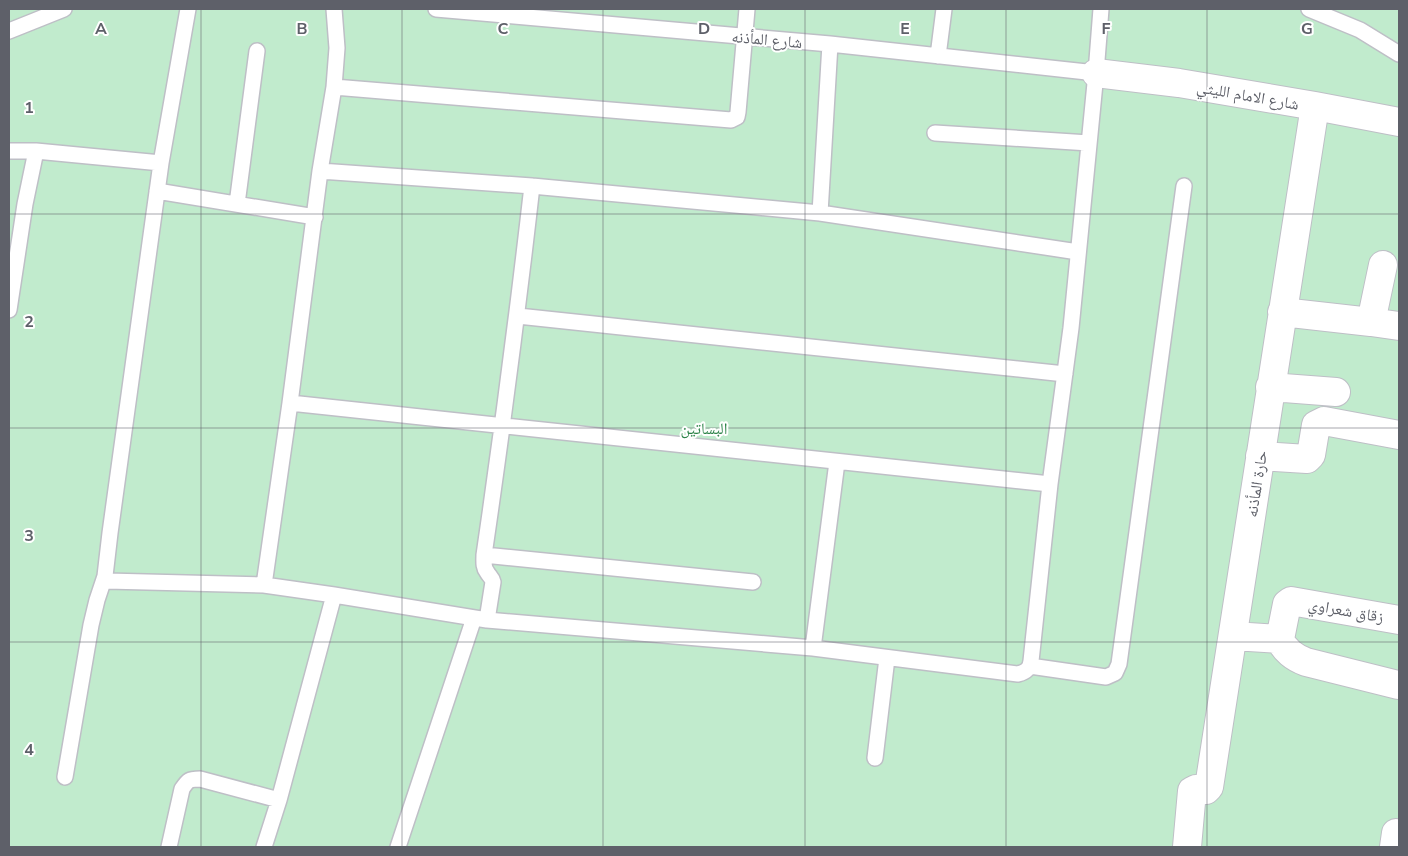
<svg xmlns="http://www.w3.org/2000/svg" width="1408" height="856" viewBox="0 0 1408 856" font-family="'Nunito Sans','Noto Naskh Arabic',sans-serif">
  <style>
    .green { fill: #c1ebcd }
    .lines { fill: none; stroke-linecap: round; stroke-linejoin: round }
    .service-casing { stroke: #bebfc6; stroke-width: 18 }
    .minor-casing { stroke: #bebfc6; stroke-width: 30 }
    .service { stroke: #fff; stroke-width: 15 }
    .minor { stroke: #fff; stroke-width: 28 }
    .grid { fill: none; stroke: #5e6069; stroke-width: 1; stroke-opacity: 0.55 }
    .labels { text-anchor: middle; stroke-width: 4; stroke-linejoin: round; paint-order: stroke }
    .street-label { font-size: 16px; fill: #5e6069; stroke: #fff }
    .park-label { font-size: 16px; fill: #2b8247; stroke: #fff }
    .grid-label { font-size: 16px; text-anchor: middle; font-weight: bold; fill: #5e6069; stroke: #fff; stroke-width: 4; stroke-linejoin: round; paint-order: stroke }
  </style>
  <rect width="100%" height="100%" fill="#f1f2e7"/>
  <path class="green" d="M9,9H1399V847H9Z"/>
  <g class="lines">
    <g class="service-casing">
      <path id="service" d="M188,9L161,163L110,533L105,576L107,581L264,585L334,595L487,620L813,648L1018,674C1026,672 1030,669 1031,661L1050,484L1071,328L1096,73L1101,9
        M436,9L830,44L1096,73
        M1309,9L1360,30L1399,54
        M9,31L64,9
        M938,56L944,9
        M334,87L731,120L737,117L738,112L747,9
        M935,133L1089,143
        M9,151H36
        M320,171L532,186L820,213L1078,252
        M157,191L315,217
        M237,204L257,51
        M820,213L830,44
        M9,310L25,204L36,151L161,163
        M518,316L1065,374
        M290,403L1050,484
        M484,555L753,582
        M264,585L290,403L320,171L334,87L337,48L334,9
        M487,620L493,582C492,577 489,576 487,572C483,567 484,561 484,555C502,432 518,309 532,186
        M813,648L837,462
        M1030,666L1106,677L1115,673L1119,664L1184,186
        M875,758L887,658
        M65,777L91,625L97,600L105,576
        M169,847L182,789C188,780 189,779 200,779L279,800
        M264,847L279,800L334,595
        M398,847L474,618"/>
    </g>
    <g class="minor-casing">
      <path id="minor" d="M1096,73L1179,83L1315,106L1399,122
        M1282,312L1371,322L1399,326
        M1371,322L1383,265
        M1270,387L1336,392
        M1260,456L1307,459L1311,455L1316,425L1324,421L1399,435
        M1233,636L1280,639L1287,604L1291,601L1399,620
        M1279,639C1286,651 1293,657 1306,662L1398,685
        M1187,847L1192,791L1196,789L1206,790L1209,787L1315,106
        M1394,847L1396,833"/>
    </g>
    <use href="#service" class="service"/>
    <use href="#minor" class="minor"/>
  </g>
  <path class="grid" d="M201,9V847M402,9V847M603,9V847M805,9V847M1006,9V847M1207,9V847M9,214H1399M9,428H1399M9,642H1399"/>
  <g class="labels">
    <g class="street-label">
      <text transform="translate(767 39) rotate(5)" y="6">شارع المأذنه</text>
      <text transform="translate(1248 95) rotate(10)" y="6">شارع الامام الليثي</text>
      <text transform="translate(1256 484) rotate(-81)" y="6">حارة المأذنه</text>
      <text transform="translate(1346 610) rotate(10)" y="6">زقاق شعراوي</text>
    </g>
    <g class="park-label">
      <text x="704" y="434">البساتين</text>
    </g>
  </g>
  <g class="grid-label">
    <text x="101" y="34">A</text>
    <text x="302" y="34">B</text>
    <text x="503" y="34">C</text>
    <text x="704" y="34">D</text>
    <text x="905" y="34">E</text>
    <text x="1106" y="34">F</text>
    <text x="1307" y="34">G</text>
    <text x="29" y="113">1</text>
    <text x="29" y="327">2</text>
    <text x="29" y="541">3</text>
    <text x="29" y="755">4</text>
  </g>
  <rect width="1408" height="856" fill="none" stroke="#5e6069" stroke-width="20"/>
</svg>
